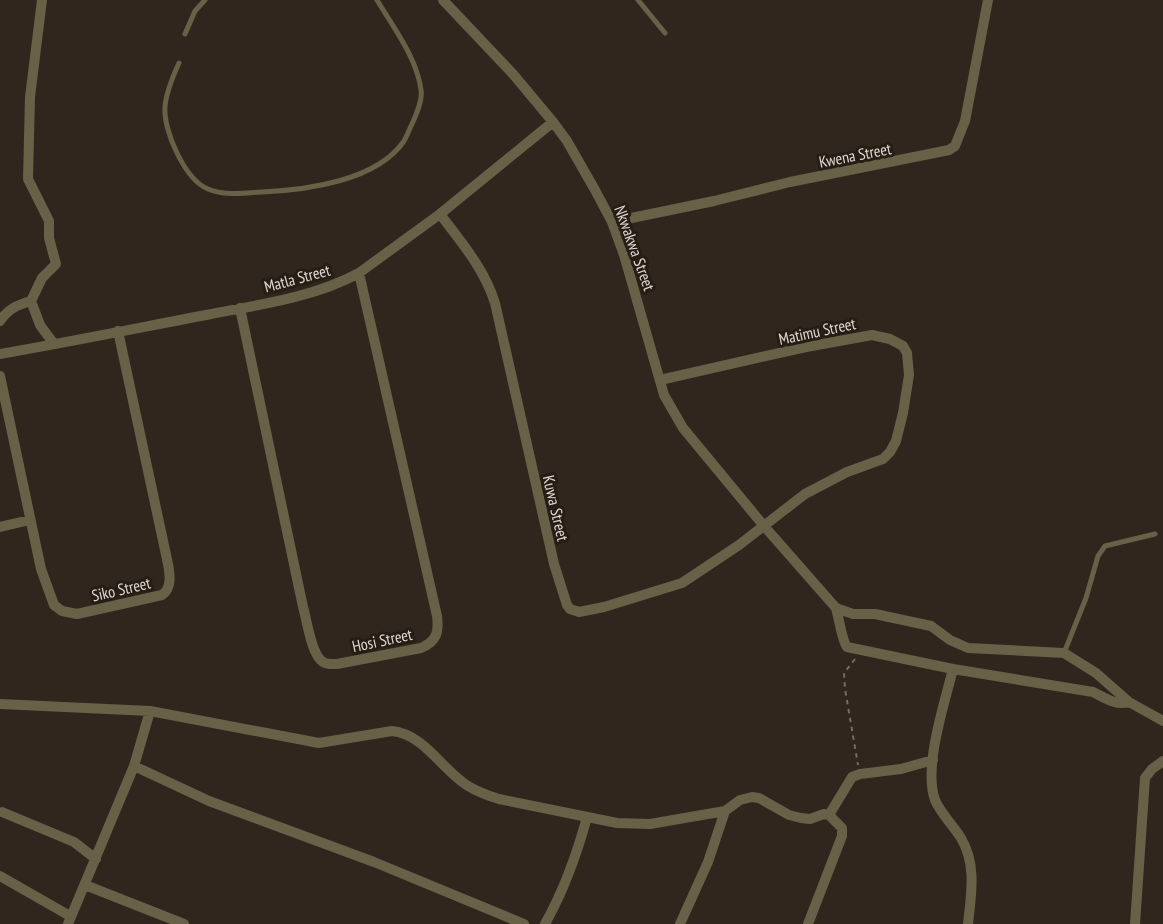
<svg xmlns="http://www.w3.org/2000/svg" width="1163" height="924" viewBox="0 0 1163 924" font-family="'PT Sans Narrow',sans-serif">
  <style>
    .lines { fill: none; stroke-linecap: round; stroke-linejoin: round }
    .path { stroke: #756c64; stroke-width: 2; stroke-dasharray: 4.5 4.5; stroke-linecap: butt }
    .lane { stroke: #696048; stroke-width: 5 }
    .street { stroke: #696048; stroke-width: 10 }
    .labels { text-anchor: middle; stroke-width: 6; stroke-linejoin: round; paint-order: stroke }
    .street-label { font-size: 16px; fill: #e0d8d3; stroke: #271d14 }
  </style>
  <rect width="100%" height="100%" fill="#31261d"/>
  <g class="lines">
    <path class="path" d="M855,659L844,673L845,689L858,765"/>
    <path class="lane" d="M638,0L665,33
      M185,34L195,11L205,0
      M179,63C173,76 166,93 165,107C163,130 185,180 208,189C224,196 245,193 262,192C306,190 377,181 404,141C407,136 409,130 412,124C416,115 423,100 421,90C417,58 393,27 377,0
      M1064,653L1086,598L1098,556L1105,546L1155,534"/>
    <path class="street" d="M42,0L30,97L28,179L49,221V238L56,264L42,278L31,301L40,325L54,344
      M443,0L513,74L553,122L567,141L595,190L612,222L624,255L664,395L683,428L764,526L836,608C839,618 842,641 847,647L953,669L1093,692C1105,698 1116,706 1129,702L1163,721
      M440,214C461,242 484,268 495,303L554,564L567,605L570,609L579,612L604,607L682,583L739,545L805,494L847,472L883,459L890,452L896,441L903,413L909,375L907,353L903,346L890,339L872,335L806,347L660,380
      M612,222L714,201L790,182L949,150L955,146L965,121L988,0
      M240,308L303,607C307,620 311,654 323,662C327,665 332,664 337,664L421,648C437,641 439,632 437,616L359,273
      M0,321C8,309 17,305 31,301
      M0,354C69,342 138,328 206,315C257,305 313,298 359,273L440,214L553,122
      M0,376L41,569L54,605L62,611L77,614L162,595C172,588 170,575 168,564L118,331
      M0,527L30,520
      M836,608L853,614H875L931,626L950,640L968,648L1064,653L1096,673L1129,702
      M953,669C945,702 923,767 935,800C941,814 953,825 961,838C977,865 971,895 968,924
      M0,704L150,711L134,766L68,924
      M150,711L319,743L392,731C424,734 442,770 468,786C478,792 489,796 499,799L617,823L650,824L725,811L740,800L752,797L759,798L789,815L801,818L810,819L824,814L829,815L842,828V836L808,924
      M134,766L209,801L374,862L524,924
      M2,812L74,842L96,859
      M829,815L852,777L860,774L901,769L933,760
      M0,876L70,916
      M85,885L184,924
      M545,924C564,890 577,854 587,817
      M680,924L708,862L725,811
      M1135,924L1145,778L1152,769L1163,761"/>
  </g>
  <g class="labels">
    <g class="street-label">
      <text transform="translate(855 155) rotate(-11)" y="6">Kwena Street</text>
      <text transform="translate(635 248) rotate(70)" y="6">Nkwakwa Street</text>
      <text transform="translate(297 278) rotate(-15)" y="6">Matla Street</text>
      <text transform="translate(817 331) rotate(-12)" y="6">Matimu Street</text>
      <text transform="translate(556 508) rotate(77)" y="6">Kuwa Street</text>
      <text transform="translate(121 589) rotate(-13)" y="6">Siko Street</text>
      <text transform="translate(382 640) rotate(-12)" y="6">Hosi Street</text>
    </g>
  </g>
</svg>
